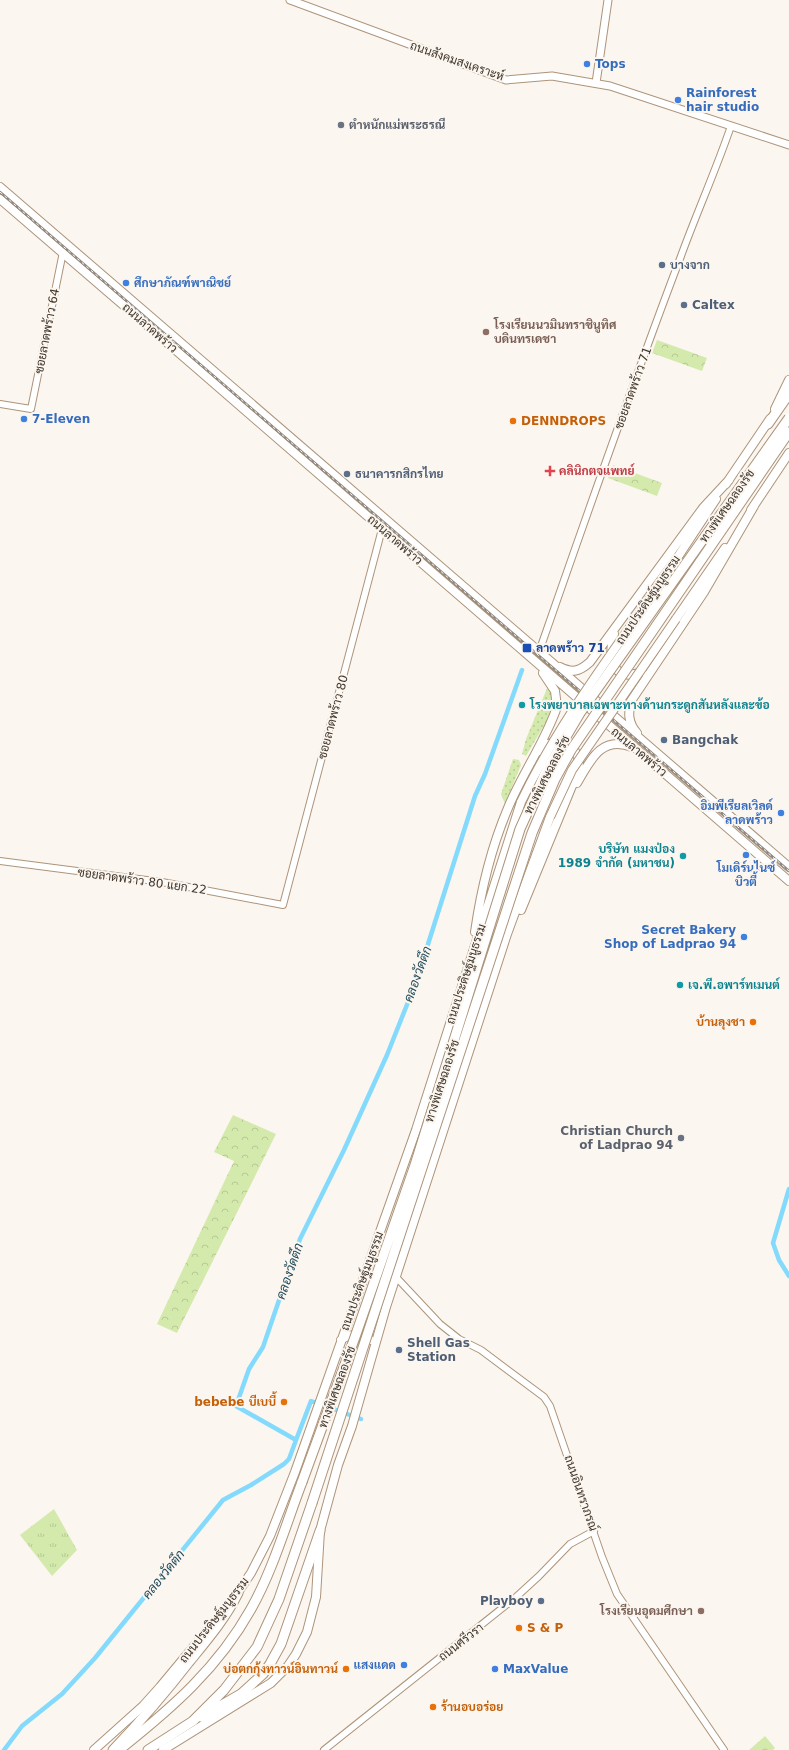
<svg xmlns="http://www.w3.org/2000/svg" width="789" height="1750" viewBox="0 0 789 1750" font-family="'DejaVu Sans',Sarabun,sans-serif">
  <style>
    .grass { fill: url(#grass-tufts) }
    .forest { fill: url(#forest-crowns) }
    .garden { fill: url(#garden-dots) }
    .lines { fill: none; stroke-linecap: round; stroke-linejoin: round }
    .canal { stroke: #83dafc; stroke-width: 4.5 }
    .tertiary-casing { stroke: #ad947a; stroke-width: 8 }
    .secondary-casing { stroke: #ad947a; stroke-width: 9 }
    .primary-casing { stroke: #ad947a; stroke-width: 10 }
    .motorway-casing { stroke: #ad947a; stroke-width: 11 }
    .tertiary { stroke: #fff; stroke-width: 6 }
    .secondary { stroke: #fff; stroke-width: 7 }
    .primary { stroke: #fff; stroke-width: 8 }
    .motorway { stroke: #fff; stroke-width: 9 }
    .rail-casing { stroke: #90887f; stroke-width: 2.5 }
    .rail { stroke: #fbf6f0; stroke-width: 1; stroke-dasharray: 3; stroke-linecap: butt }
    .primary-bridge-casing { stroke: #ad947a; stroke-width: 10; stroke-linecap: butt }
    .motorway-bridge-casing { stroke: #ad947a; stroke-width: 11; stroke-linecap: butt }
    .primary-bridge { stroke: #fff; stroke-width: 8 }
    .motorway-bridge { stroke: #fff; stroke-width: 9 }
    .shop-dot { fill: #3f7fe0; stroke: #fbf6f0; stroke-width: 1.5 }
    .worship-dot { fill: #6b7280; stroke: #fbf6f0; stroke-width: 1.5 }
    .service-dot { fill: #5c6f8a; stroke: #fbf6f0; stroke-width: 1.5 }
    .education-dot { fill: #8d6e63; stroke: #fbf6f0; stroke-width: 1.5 }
    .food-dot { fill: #e8710a; stroke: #fbf6f0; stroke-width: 1.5 }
    .health-dot { fill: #e0444e; stroke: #fbf6f0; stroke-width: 1.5 }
    .transit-dot { fill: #1a4fb4; stroke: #fbf6f0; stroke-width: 1.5 }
    .culture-dot { fill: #0f9aa8; stroke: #fbf6f0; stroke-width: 1.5 }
    .labels { text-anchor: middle; stroke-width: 4; stroke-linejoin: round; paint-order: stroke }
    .street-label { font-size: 12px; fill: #40362b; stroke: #fbf6f0 }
    .shop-label { font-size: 12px; font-weight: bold; fill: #366cbe; stroke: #fbf6f0; text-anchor: start }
    .worship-label { font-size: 12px; font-weight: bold; fill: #5b616d; stroke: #fbf6f0; text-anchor: start }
    .service-label { font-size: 12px; font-weight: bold; fill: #4e5e75; stroke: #fbf6f0; text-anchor: start }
    .education-label { font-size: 12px; font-weight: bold; fill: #785e54; stroke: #fbf6f0; text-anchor: start }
    .food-label { font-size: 12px; font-weight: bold; fill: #c56008; stroke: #fbf6f0; text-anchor: start }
    .health-label { font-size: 12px; font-weight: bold; fill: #be3a42; stroke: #fbf6f0; text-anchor: start }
    .transit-label { font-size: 12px; font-weight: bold; fill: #164399; stroke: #fbf6f0; text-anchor: start }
    .culture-label { font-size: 12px; font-weight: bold; fill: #0d838f; stroke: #fbf6f0; text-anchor: start }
    .water-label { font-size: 13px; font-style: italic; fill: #244c5a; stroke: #fbf6f0 }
  </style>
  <defs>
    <pattern id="grass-tufts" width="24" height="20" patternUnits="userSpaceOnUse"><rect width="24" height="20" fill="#d3eaac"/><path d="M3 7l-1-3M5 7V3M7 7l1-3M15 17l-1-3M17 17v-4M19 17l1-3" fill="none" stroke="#b6c994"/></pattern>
    <pattern id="forest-crowns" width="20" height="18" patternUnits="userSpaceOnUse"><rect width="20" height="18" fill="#d3eaac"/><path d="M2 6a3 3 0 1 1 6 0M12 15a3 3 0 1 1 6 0" fill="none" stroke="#b6c994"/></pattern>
    <pattern id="garden-dots" width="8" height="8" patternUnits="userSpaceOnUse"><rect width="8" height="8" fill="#d3eaac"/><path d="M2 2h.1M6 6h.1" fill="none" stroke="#b6c994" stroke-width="1.8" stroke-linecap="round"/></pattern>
  </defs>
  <rect width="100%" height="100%" fill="#fbf6f0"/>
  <path class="grass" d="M54,1509L77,1550L52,1576L20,1535Z"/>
  <path class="forest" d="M657,340L707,358L702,371L652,353Z
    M613,465L662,483L657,496L608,478Z
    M233,1115L276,1134L177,1333L157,1324L234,1161L214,1152Z
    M765,1736L775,1748L773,1750H749Z"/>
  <path class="garden" d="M548,686C555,692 554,703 552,712L526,756L522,754L526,739Z
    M513,759L519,760L521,765L505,804L501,794Z"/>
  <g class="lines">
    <path class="canal" d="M789,1189L773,1243L779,1260L789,1276
      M296,1440L311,1401L361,1419
      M4,1750L22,1726L62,1694L95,1658L223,1500L251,1485L284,1464L289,1459L296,1440L236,1406L249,1369L263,1347L300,1239L344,1150L387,1055L416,982L475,796L485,774L522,670"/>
    <g class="tertiary-casing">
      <path id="tertiary" d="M0,404L31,409L63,252
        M539,652C585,520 631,387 681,256C697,212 716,170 731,126
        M0,861L162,882L283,905L382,529
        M396,1277L440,1324L459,1339L481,1350L544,1397L550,1406L602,1557L617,1594L724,1750
        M324,1750L515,1598L539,1576L570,1544L594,1531"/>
    </g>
    <g class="secondary-casing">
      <path id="secondary" d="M290,0L506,80L552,76L610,86L789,145
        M596,83L608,0"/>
    </g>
    <g class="primary-casing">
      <path id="primary" d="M0,187L789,867
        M0,199C264,425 525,654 789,881
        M775,409L789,380
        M726,484L770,419
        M751,510L789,453
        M656,590L716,499
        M676,619L725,548
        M614,634C608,657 611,683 642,672
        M560,667C572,673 579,672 590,662L703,508L729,480
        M637,733C628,723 628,713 631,701L704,592L754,506
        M577,783C590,761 601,735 632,747
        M521,910L576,776C578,770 580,764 578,757C573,742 548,737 539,751
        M475,932C481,890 491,848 508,808C522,774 545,742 557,707L555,691L543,673
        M341,1340C349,1334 363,1331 370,1340
        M234,1598L251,1573L270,1536L295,1472L416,1130L521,802
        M94,1750L143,1706L160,1687L225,1609
        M163,1750L271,1683L288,1666L296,1654L307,1632L316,1597L320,1531L338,1465L352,1426L386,1307L507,934L550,817"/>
    </g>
    <g class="motorway-casing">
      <path id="motorway" d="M768,424L789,394
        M201,1717L241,1694L263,1674L270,1664L281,1644L320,1531
        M113,1750C140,1722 165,1693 189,1662C207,1640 225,1619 238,1593
        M119,1750C172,1708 218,1668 251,1609C273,1570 286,1524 302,1482
        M148,1750L193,1721L224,1690L257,1647L279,1599L312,1503"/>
    </g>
    <use href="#tertiary" class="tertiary"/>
    <use href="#secondary" class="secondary"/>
    <use href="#primary" class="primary"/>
    <use href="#motorway" class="motorway"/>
    <g class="rail-casing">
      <path id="rail" d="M0,192L789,871"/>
    </g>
    <use href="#rail" class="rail"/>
    <g class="primary-bridge-casing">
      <path id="primary-bridge" d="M521,802C557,726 608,659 656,590
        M550,817L572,770L676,619"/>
    </g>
    <g class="motorway-bridge-casing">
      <path id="motorway-bridge" d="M302,1482L355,1337L415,1165L520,829L547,769L580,713L789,418
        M312,1503L532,833L555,779L571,750L789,432"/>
    </g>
    <use href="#primary-bridge" class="primary-bridge"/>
    <use href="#motorway-bridge" class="motorway-bridge"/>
  </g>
  <g class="shop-dot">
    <circle cx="587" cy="64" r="4"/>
    <circle cx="678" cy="100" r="4"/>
    <circle cx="126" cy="283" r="4"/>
    <circle cx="24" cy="419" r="4"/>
    <circle cx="781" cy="813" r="4"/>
    <circle cx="746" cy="855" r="4"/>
    <circle cx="744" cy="937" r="4"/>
    <circle cx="404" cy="1665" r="4"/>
    <circle cx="495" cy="1669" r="4"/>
  </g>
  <g class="worship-dot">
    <circle cx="341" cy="125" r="4"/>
    <circle cx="681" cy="1138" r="4"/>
  </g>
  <g class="service-dot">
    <circle cx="662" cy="265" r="4"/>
    <circle cx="684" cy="305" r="4"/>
    <circle cx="347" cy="474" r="4"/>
    <circle cx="664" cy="740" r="4"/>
    <circle cx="399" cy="1350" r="4"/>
    <circle cx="541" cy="1601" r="4"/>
  </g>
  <g class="education-dot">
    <circle cx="486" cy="332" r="4"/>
    <circle cx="701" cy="1611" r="4"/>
  </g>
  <g class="food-dot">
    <circle cx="513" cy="421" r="4"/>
    <circle cx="753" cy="1022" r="4"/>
    <circle cx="284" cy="1402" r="4"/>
    <circle cx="519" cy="1628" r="4"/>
    <circle cx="346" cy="1669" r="4"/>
    <circle cx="433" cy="1707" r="4"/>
  </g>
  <path class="health-dot" d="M548 465h4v4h4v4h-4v4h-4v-4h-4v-4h4z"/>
  <rect class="transit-dot" x="522" y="643" width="10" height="10" rx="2"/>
  <g class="culture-dot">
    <circle cx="522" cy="705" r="4"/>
    <circle cx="683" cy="856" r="4"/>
    <circle cx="680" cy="985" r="4"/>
  </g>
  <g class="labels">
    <g class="street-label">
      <text transform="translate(457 61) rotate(19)" y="4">ถนนสังคมสงเคราะห์</text>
      <text transform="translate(150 328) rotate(41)" y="4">ถนนลาดพร้าว</text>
      <text transform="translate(47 331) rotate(-79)" y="4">ซอยลาดพร้าว 64</text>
      <text transform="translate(633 388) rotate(-70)" y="4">ซอยลาดพร้าว 71</text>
      <text transform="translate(727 506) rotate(-55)" y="4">ทางพิเศษฉลองรัช</text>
      <text transform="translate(395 540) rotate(41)" y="4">ถนนลาดพร้าว</text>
      <text transform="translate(648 600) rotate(-56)" y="4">ถนนประดิษฐ์มนูธรรม</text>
      <text transform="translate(333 717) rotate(-75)" y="4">ซอยลาดพร้าว 80</text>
      <text transform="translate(639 752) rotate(40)" y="4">ถนนลาดพร้าว</text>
      <text transform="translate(547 775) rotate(-63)" y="4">ทางพิเศษฉลองรัช</text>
      <text transform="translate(142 881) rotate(8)" y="4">ซอยลาดพร้าว 80 แยก 22</text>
      <text transform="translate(466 974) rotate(-72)" y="4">ถนนประดิษฐ์มนูธรรม</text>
      <text transform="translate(442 1081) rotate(-72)" y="4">ทางพิเศษฉลองรัช</text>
      <text transform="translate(362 1281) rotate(-70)" y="4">ถนนประดิษฐ์มนูธรรม</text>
      <text transform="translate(337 1387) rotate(-70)" y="4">ทางพิเศษฉลองรัช</text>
      <text transform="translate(581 1493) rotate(71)" y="4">ถนนอินทราภรณ์</text>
      <text transform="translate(214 1620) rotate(-52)" y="4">ถนนประดิษฐ์มนูธรรม</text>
      <text transform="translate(461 1642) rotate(-38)" y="4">ถนนศรีวรา</text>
    </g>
    <g class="shop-label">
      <text x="595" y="68">Tops</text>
      <text x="686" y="97">Rainforest<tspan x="686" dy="14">hair studio</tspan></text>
      <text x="134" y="287">ศึกษาภัณฑ์พาณิชย์</text>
      <text x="32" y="423">7-Eleven</text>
      <text x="773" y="810" text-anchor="end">อิมพีเรียลเวิลด์<tspan x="773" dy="14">ลาดพร้าว</tspan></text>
      <text x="746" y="872" text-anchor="middle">โมเดิร์นไนซ์<tspan x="746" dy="14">บิวตี้</tspan></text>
      <text x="736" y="934" text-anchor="end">Secret Bakery<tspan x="736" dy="14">Shop of Ladprao 94</tspan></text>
      <text x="396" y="1669" text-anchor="end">แสงแดด</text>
      <text x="503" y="1673">MaxValue</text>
    </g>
    <g class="worship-label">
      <text x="349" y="129">ตำหนักแม่พระธรณี</text>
      <text x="673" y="1135" text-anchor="end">Christian Church<tspan x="673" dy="14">of Ladprao 94</tspan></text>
    </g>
    <g class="service-label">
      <text x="670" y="269">บางจาก</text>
      <text x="692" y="309">Caltex</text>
      <text x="355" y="478">ธนาคารกสิกรไทย</text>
      <text x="672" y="744">Bangchak</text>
      <text x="407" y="1347">Shell Gas<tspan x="407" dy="14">Station</tspan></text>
      <text x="533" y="1605" text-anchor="end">Playboy</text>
    </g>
    <g class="education-label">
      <text x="494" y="329">โรงเรียนนวมินทราชินูทิศ<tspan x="494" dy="14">บดินทรเดชา</tspan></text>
      <text x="693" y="1615" text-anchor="end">โรงเรียนอุดมศึกษา</text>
    </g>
    <g class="food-label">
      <text x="521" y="425">DENNDROPS</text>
      <text x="745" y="1026" text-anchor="end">บ้านลุงชา</text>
      <text x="276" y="1406" text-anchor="end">bebebe บีเบบี้</text>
      <text x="527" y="1632">S &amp; P</text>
      <text x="338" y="1673" text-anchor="end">บ่อตกกุ้งทาวน์อินทาวน์</text>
      <text x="441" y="1711">ร้านอบอร่อย</text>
    </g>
    <g class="health-label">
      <text x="559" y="475">คลินิกตจแพทย์</text>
    </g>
    <g class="transit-label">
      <text x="536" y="652">ลาดพร้าว 71</text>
    </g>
    <g class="culture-label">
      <text x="530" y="709">โรงพยาบาลเฉพาะทางด้านกระดูกสันหลังและข้อ</text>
      <text x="675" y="853" text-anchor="end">บริษัท แมงป่อง<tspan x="675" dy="14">1989 จำกัด (มหาชน)</tspan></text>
      <text x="688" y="989">เจ.พี.อพาร์ทเมนต์</text>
    </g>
    <g class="water-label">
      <text transform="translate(417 974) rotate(-70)" y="5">คลองวัดตึก</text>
      <text transform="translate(289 1271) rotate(-71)" y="5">คลองวัดตึก</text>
      <text transform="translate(163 1574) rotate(-51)" y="5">คลองวัดตึก</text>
    </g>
  </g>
</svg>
